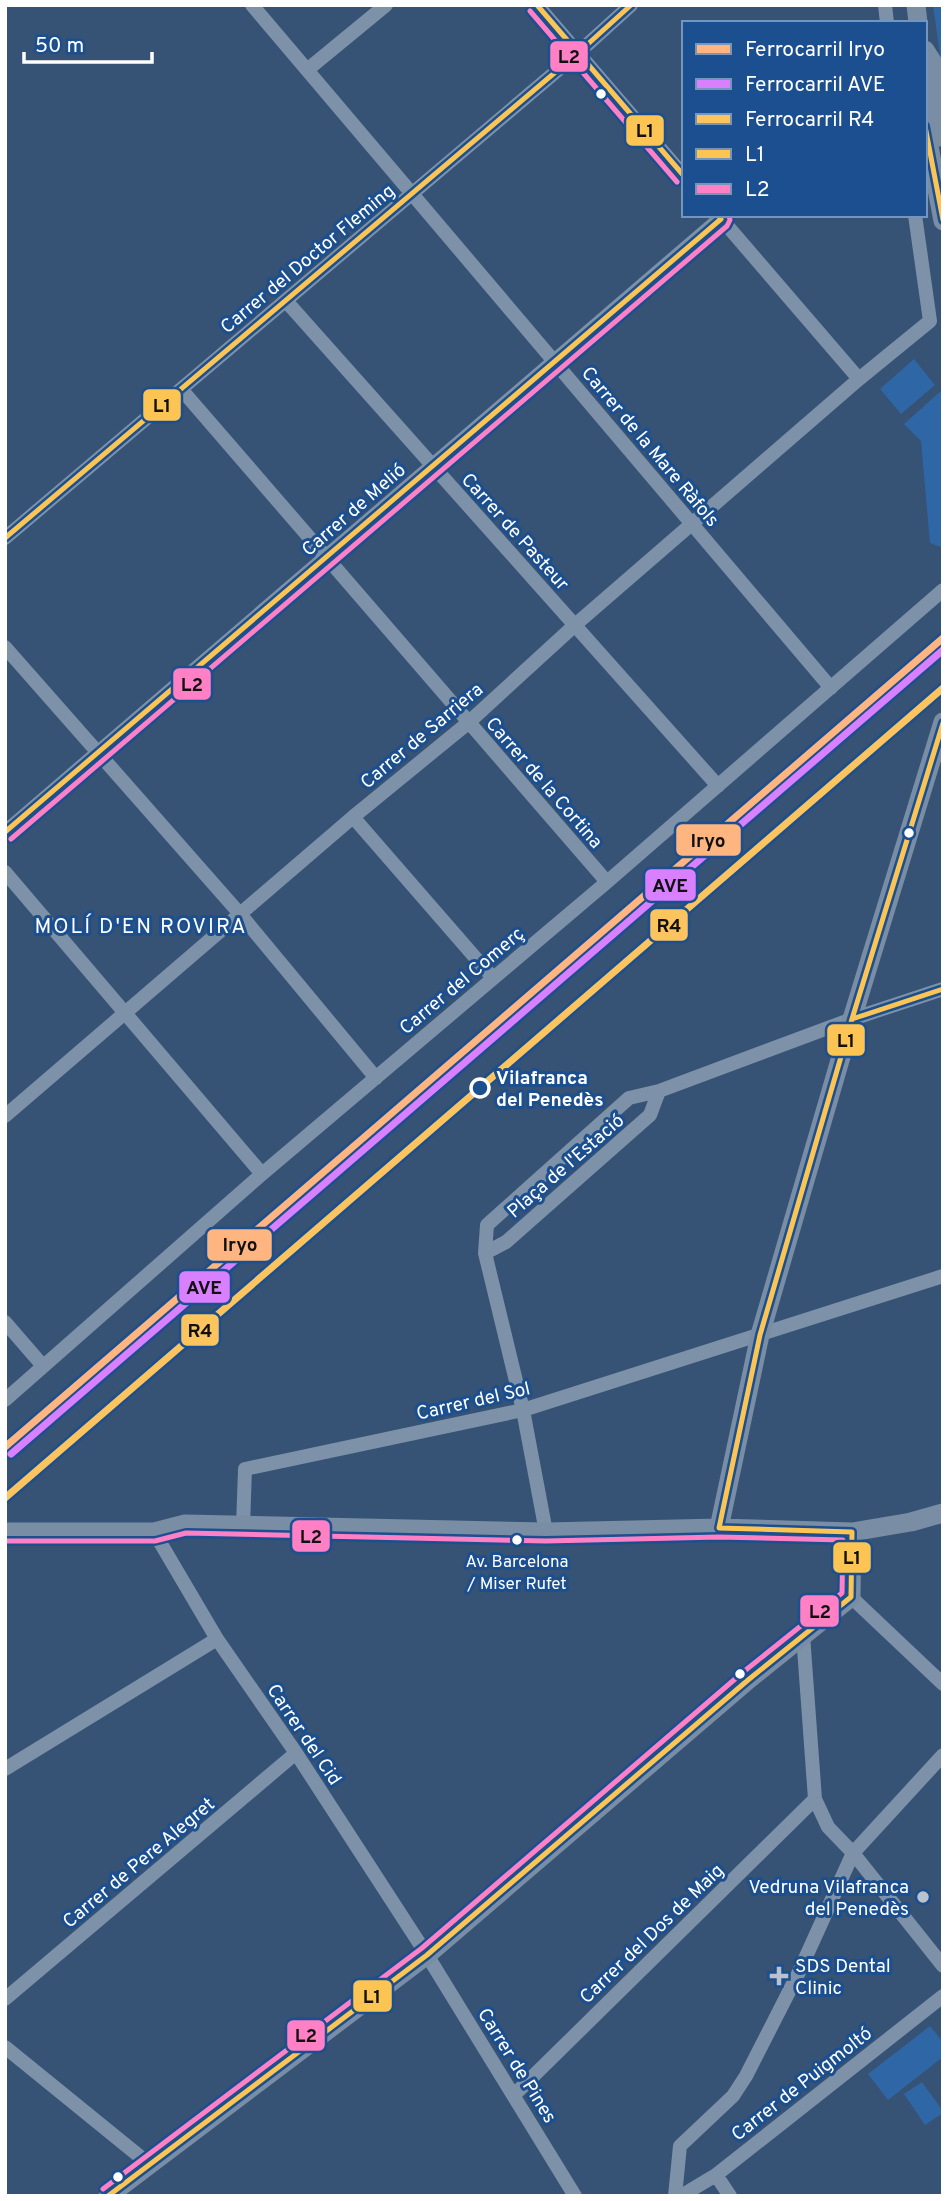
<svg xmlns="http://www.w3.org/2000/svg" width="948" height="2201" viewBox="0 0 948 2201" font-family="Overpass,sans-serif">
  <style>
    .green { fill: #2f66a5 }
    .lines { fill: none; stroke-linecap: round; stroke-linejoin: round }
    .street { stroke: #7d92a8; stroke-width: 14 }
    .secondary { stroke: #798da4; stroke-width: 19 }
    .bus-1-casing { stroke: #1b4f8f; stroke-width: 10 }
    .bus-2-casing { stroke: #1b4f8f; stroke-width: 10 }
    .bus-1 { stroke: #fcc553; stroke-width: 5 }
    .bus-2 { stroke: #ff80c5; stroke-width: 5 }
    .rail-1-casing { stroke: #1b4f8f; stroke-width: 12 }
    .rail-2-casing { stroke: #1b4f8f; stroke-width: 12 }
    .rail-3-casing { stroke: #1b4f8f; stroke-width: 12 }
    .rail-1 { stroke: #ffb580; stroke-width: 7 }
    .rail-2 { stroke: #d880ff; stroke-width: 7 }
    .rail-3 { stroke: #fcc45e; stroke-width: 7 }
    .bus-dot { fill: #fff; stroke: #1b4f8f; stroke-width: 2.5 }
    .stop-dot { fill: #1b4f8f; stroke: #fff; stroke-width: 3.5 }
    .poi-dot { fill: #b9c2ce; stroke: #1b4f8f; stroke-width: 2.5 }
    .labels { text-anchor: middle; stroke-width: 6; stroke-linejoin: round; paint-order: stroke }
    .bus-label { font-size: 17px; fill: #fff; stroke: #1b4f8f }
    .street-label { font-size: 19px; fill: #fff; stroke: #1b4f8f }
    .stop-label { font-size: 19px; font-weight: bold; fill: #fff; stroke: #1b4f8f; text-anchor: start }
    .poi-label { font-size: 19px; fill: #fff; stroke: #1b4f8f; text-anchor: end }
    .neighbourhood-label { font-size: 21px; letter-spacing: 2px; fill: #fff; stroke: #1b4f8f }
    .line-badge { stroke: #1b4f8f; stroke-width: 2.5 }
    .pale-badge-label { font-size: 19px; text-anchor: middle; font-weight: bold; fill: #111 }
  </style>
  <rect width="100%" height="100%" fill="#365274"/>
  <path class="green" d="M933,5H943V77Z
    M914,359L935,385L901,414L880,389Z
    M943,389V548L930,543L921,441L904,424Z
    M930,2026L943,2042V2057L888,2100L868,2074Z
    M922,2082L943,2111V2113L925,2125L904,2094Z"/>
  <g class="lines">
    <path class="street" d="M252,5L831,688
      M537,5L684,176
      M885,5L887,23
      M307,70L386,5
      M718,215L859,379
      M286,301L718,786
      M181,389L607,882
      M5,538L578,53L631,5
      M5,647L240,914L376,1078
      M353,817L493,978
      M5,832L724,215
      M5,872L262,1174
      M5,1116L353,817L468,723L575,625L859,379L930,321L915,215
      M485,1253L506,1242L650,1115L659,1091
      M5,1322L43,1366
      M5,1400L262,1174L607,882L943,590
      M243,1526L245,1469L523,1410L943,1276
      M154,1532L217,1639L296,1753L427,1955L575,2196
      M546,1532L523,1410L485,1253L487,1225L629,1098L659,1091L852,1019L943,989
      M851,1597L943,1684
      M803,1635L815,1799L828,1827L853,1853L943,1966
      M5,1769L217,1639
      M5,1999L296,1753
      M5,2047L149,2164
      M514,2095L815,1799
      M716,2175L730,2196
      M675,2196L680,2146L733,2096L746,2076L799,1972L853,1853L943,1755
      M681,2196L716,2175L943,1996"/>
    <path class="secondary" d="M916,5L918,23
      M925,50L932,61L939,102
      M925,88L928,92L936,138
      M925,125L943,221
      M719,1528L760,1335L852,1019L943,722
      M5,1532H154L185,1524L546,1532L719,1528L852,1532L911,1522L943,1513
      M108,2196L427,1955L748,1680L851,1597L852,1532"/>
    <g class="bus-1-casing">
      <path id="bus-1" d="M537,5L684,176
        M925,126L943,220
        M5,538L578,53L631,5
        M5,832L721,219L718,215
        M852,1019L943,989
        M108,2196L427,1955L748,1680L851,1597L852,1532L719,1528L760,1335L852,1019L943,723"/>
    </g>
    <g class="bus-2-casing">
      <path id="bus-2" d="M530,11L677,182
        M11,839L727,226L730,220L729,215
        M5,1541H155L186,1533L546,1541L719,1537L843,1540L842,1593L742,1673L422,1948L103,2189"/>
    </g>
    <use href="#bus-1" class="bus-1"/>
    <use href="#bus-2" class="bus-2"/>
    <g class="rail-1-casing">
      <path id="rail-1" d="M5,1447L943,638"/>
    </g>
    <g class="rail-2-casing">
      <path id="rail-2" d="M11,1454L943,650"/>
    </g>
    <g class="rail-3-casing">
      <path id="rail-3" d="M5,1498L943,688"/>
    </g>
    <use href="#rail-1" class="rail-1"/>
    <use href="#rail-2" class="rail-2"/>
    <use href="#rail-3" class="rail-3"/>
  </g>
  <g class="bus-dot">
    <circle cx="601" cy="94" r="6"/>
    <circle cx="909" cy="833" r="6"/>
    <circle cx="517" cy="1540" r="6"/>
    <circle cx="740" cy="1674" r="6"/>
    <circle cx="118" cy="2177" r="6"/>
  </g>
  <circle class="stop-dot" cx="480" cy="1088" r="9"/>
  <g class="poi-dot">
    <circle cx="923" cy="1897" r="7"/>
    <path d="M775.5 1965.5h7v7h7v7h-7v7h-7v-7h-7v-7h7z"/>
  </g>
  <g class="labels">
    <g class="bus-label">
      <text x="517" y="1567">Av. Barcelona<tspan x="517" dy="22">/ Miser Rufet</tspan></text>
    </g>
    <g class="street-label">
      <text transform="translate(307 258) rotate(-40)" y="7">Carrer del Doctor Fleming</text>
      <text transform="translate(651 446) rotate(50)" y="7">Carrer de la Mare Ràfols</text>
      <text transform="translate(353 509) rotate(-41)" y="7">Carrer de Melió</text>
      <text transform="translate(516 531) rotate(48)" y="7">Carrer de Pasteur</text>
      <text transform="translate(421 735) rotate(-40)" y="7">Carrer de Sarriera</text>
      <text transform="translate(545 782) rotate(49)" y="7">Carrer de la Cortina</text>
      <text transform="translate(461 980) rotate(-40)" y="7">Carrer del Comerç</text>
      <text transform="translate(565 1165) rotate(-41)" y="7">Plaça de l'Estació</text>
      <text transform="translate(473 1400) rotate(-13)" y="7">Carrer del Sol</text>
      <text transform="translate(305 1734) rotate(56)" y="7">Carrer del Cid</text>
      <text transform="translate(138 1862) rotate(-40)" y="7">Carrer de Pere Alegret</text>
      <text transform="translate(651 1933) rotate(-44)" y="7">Carrer del Dos de Maig</text>
      <text transform="translate(518 2065) rotate(58)" y="7">Carrer de Pines</text>
      <text transform="translate(801 2083) rotate(-38)" y="7">Carrer de Puigmoltó</text>
    </g>
    <g class="stop-label">
      <text x="496" y="1084">Vilafranca<tspan x="496" dy="22">del Penedès</tspan></text>
    </g>
    <g class="poi-label">
      <text x="909" y="1893">Vedruna Vilafranca<tspan x="909" dy="22">del Penedès</tspan></text>
      <text x="795" y="1972" text-anchor="start">SDS Dental<tspan x="795" dy="22">Clinic</tspan></text>
    </g>
    <g class="neighbourhood-label">
      <text x="141" y="933">MOLÍ D'EN ROVIRA</text>
    </g>
  </g>
  <g class="line-badge">
    <rect x="549" y="40" width="40" height="33" rx="7" fill="#ff80c5"/>
    <rect x="625" y="114" width="40" height="33" rx="7" fill="#fcc553"/>
    <rect x="142" y="388" width="40" height="34" rx="7" fill="#fcc553"/>
    <rect x="172" y="667" width="40" height="34" rx="7" fill="#ff80c5"/>
    <rect x="675" y="823" width="67" height="34" rx="7" fill="#ffb580"/>
    <rect x="644" y="868" width="53" height="34" rx="7" fill="#d880ff"/>
    <rect x="649" y="908" width="40" height="34" rx="7" fill="#fcc45e"/>
    <rect x="826" y="1023" width="40" height="34" rx="7" fill="#fcc553"/>
    <rect x="206" y="1228" width="67" height="34" rx="7" fill="#ffb580"/>
    <rect x="178" y="1270" width="53" height="34" rx="7" fill="#d880ff"/>
    <rect x="180" y="1313" width="40" height="34" rx="7" fill="#fcc45e"/>
    <rect x="291" y="1519" width="40" height="34" rx="7" fill="#ff80c5"/>
    <rect x="832" y="1541" width="40" height="33" rx="7" fill="#fcc553"/>
    <rect x="799" y="1594" width="41" height="34" rx="7" fill="#ff80c5"/>
    <rect x="352" y="1979" width="41" height="34" rx="7" fill="#fcc553"/>
    <rect x="286" y="2019" width="40" height="33" rx="7" fill="#ff80c5"/>
  </g>
  <g class="pale-badge-label">
    <text x="569" y="63">L2</text>
    <text x="645" y="137">L1</text>
    <text x="162" y="412">L1</text>
    <text x="192" y="691">L2</text>
    <text x="708" y="847">Iryo</text>
    <text x="670" y="892">AVE</text>
    <text x="669" y="932">R4</text>
    <text x="846" y="1047">L1</text>
    <text x="240" y="1251">Iryo</text>
    <text x="204" y="1294">AVE</text>
    <text x="200" y="1337">R4</text>
    <text x="311" y="1543">L2</text>
    <text x="852" y="1564">L1</text>
    <text x="820" y="1618">L2</text>
    <text x="372" y="2003">L1</text>
    <text x="306" y="2042">L2</text>
  </g>
  <rect width="948" height="2201" fill="none" stroke="#ffffff" stroke-width="14"/>
  <rect x="682" y="21" width="245" height="196" fill="#1b4f8f" stroke="#7695bc" stroke-width="2"/>
  <rect x="696" y="44" width="35" height="10" fill="#ffb580" stroke="#7695bc" stroke-width="2"/>
  <text x="745" y="56" font-size="21" fill="#ffffff">Ferrocarril Iryo</text>
  <rect x="696" y="79" width="35" height="10" fill="#d880ff" stroke="#7695bc" stroke-width="2"/>
  <text x="745" y="91" font-size="21" fill="#ffffff">Ferrocarril AVE</text>
  <rect x="696" y="114" width="35" height="10" fill="#fcc45e" stroke="#7695bc" stroke-width="2"/>
  <text x="745" y="126" font-size="21" fill="#ffffff">Ferrocarril R4</text>
  <rect x="696" y="149" width="35" height="10" fill="#fcc553" stroke="#7695bc" stroke-width="2"/>
  <text x="745" y="161" font-size="21" fill="#ffffff">L1</text>
  <rect x="696" y="184" width="35" height="10" fill="#ff80c5" stroke="#7695bc" stroke-width="2"/>
  <text x="745" y="196" font-size="21" fill="#ffffff">L2</text>
  <path d="M24 52v10h128v-10" fill="none" stroke="#ffffff" stroke-width="3.5"/>
  <text x="35" y="52" font-size="21" fill="#ffffff" stroke="#1b4f8f" stroke-width="5" paint-order="stroke">50 m</text>
</svg>
